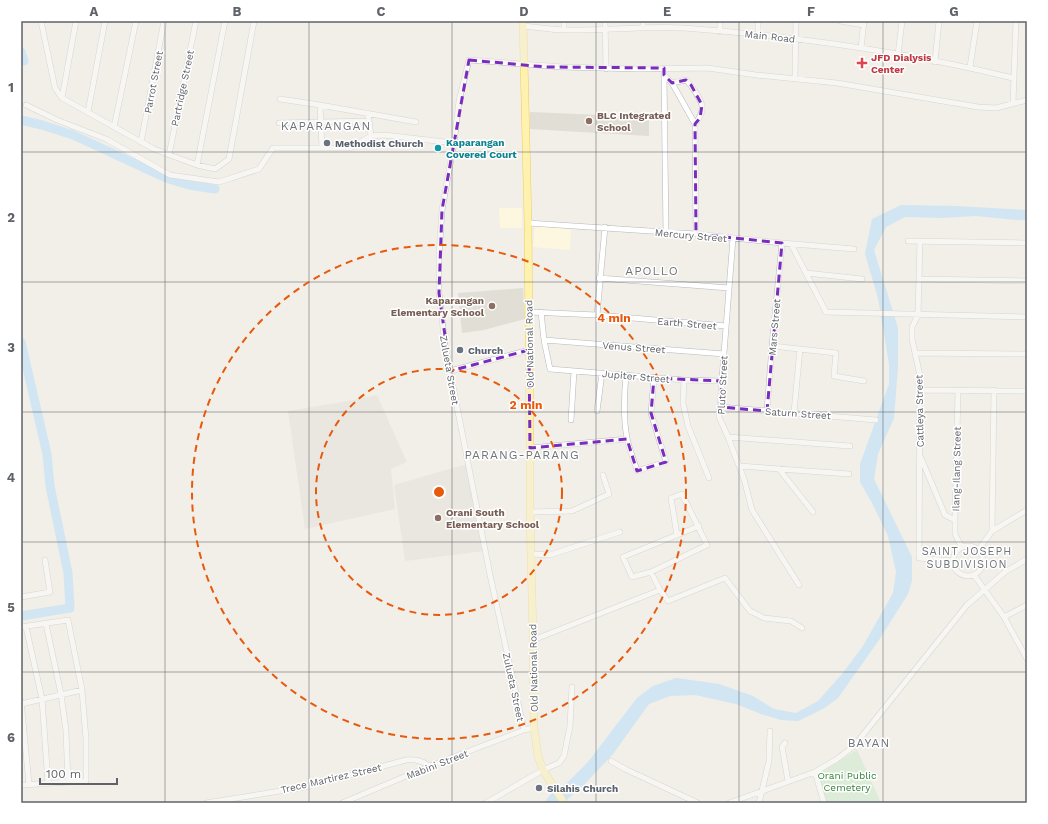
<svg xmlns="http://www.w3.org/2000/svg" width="1048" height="824" viewBox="0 0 1048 824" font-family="'Work Sans',sans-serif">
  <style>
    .commercial { fill: #fef7e0 }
    .education { fill: #e1ded6 }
    .green { fill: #c5e8c5 }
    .water { fill: #aadaff }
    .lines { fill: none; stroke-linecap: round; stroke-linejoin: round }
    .river { stroke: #aadaff; stroke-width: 9 }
    .minor-casing { stroke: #b5b8bc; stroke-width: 6 }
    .major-casing { stroke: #f2c960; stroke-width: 8 }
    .minor { stroke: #fff; stroke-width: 5 }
    .major { stroke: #fff2af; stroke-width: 7 }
    .marked { fill: none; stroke: #7b2cbf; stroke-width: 3; stroke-dasharray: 8 5; stroke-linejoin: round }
    .grid { fill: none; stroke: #5f6368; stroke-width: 1; stroke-opacity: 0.55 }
    .ring { fill: none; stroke: #e8590c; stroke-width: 2; stroke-dasharray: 7 5 }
    .health-dot { fill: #e0444e; stroke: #fff; stroke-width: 1.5 }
    .education-dot { fill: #8d6e63; stroke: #fff; stroke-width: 1.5 }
    .worship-dot { fill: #6b7280; stroke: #fff; stroke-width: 1.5 }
    .culture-dot { fill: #0f9aa8; stroke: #fff; stroke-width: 1.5 }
    .labels { text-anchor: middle; stroke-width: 3; stroke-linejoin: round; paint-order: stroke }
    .street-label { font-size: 10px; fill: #5f6368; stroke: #fff }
    .health-label { font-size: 10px; font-weight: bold; fill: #be3a42; stroke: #fff; text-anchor: start }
    .education-label { font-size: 10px; font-weight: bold; fill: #785e54; stroke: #fff; text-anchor: start }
    .culture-label { font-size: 10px; font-weight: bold; fill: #0d838f; stroke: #fff; text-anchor: start }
    .worship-label { font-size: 10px; font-weight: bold; fill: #5b616d; stroke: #fff; text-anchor: start }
    .park-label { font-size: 10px; fill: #348238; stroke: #fff }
    .neighbourhood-label { font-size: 11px; letter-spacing: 1px; fill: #70757a; stroke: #fff }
    .quarter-label { font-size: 12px; letter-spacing: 1px; fill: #70757a; stroke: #fff }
    .centre { fill: #e8590c; stroke: #fff; stroke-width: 2 }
    .ring-label { font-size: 12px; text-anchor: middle; font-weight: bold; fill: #e8590c; stroke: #fff; stroke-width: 3; stroke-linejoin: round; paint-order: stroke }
    .neatline { fill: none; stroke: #5f6368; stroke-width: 1.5 }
    .grid-label { font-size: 13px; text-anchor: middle; font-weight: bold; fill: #5f6368 }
  </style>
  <rect width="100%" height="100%" fill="#f1efe8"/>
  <path class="commercial" d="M499,208H522V228H500Z
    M535,226L571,229L570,250L533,247Z"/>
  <path class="education" d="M530,112L649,117V136L530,129Z
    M523,288L525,319L484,330L462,333L458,293Z
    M377,395L407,462L391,469L395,509L305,529L288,411L348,401Z
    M467,464L484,551L405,561L394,485Z"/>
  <path class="green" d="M857,750L881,803H825L817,775Z"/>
  <path class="water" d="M901,205L956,206L1027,210V220H1016L976,216L941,218L905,217L886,227L874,250L898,328V367L894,418L878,454L874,479L912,557V581L908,594L879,640L838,698L823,709L798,721L781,720L761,714L736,704L695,695L670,696L649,704L613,754L582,787L563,803H544L551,794L569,781L588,762L637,698L653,686L676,678L719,684L753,696L774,709L796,713L818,701L842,674L863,646L893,593L896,572L888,536L872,503L860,482V464L889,384V364L878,298L865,254L872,219Z"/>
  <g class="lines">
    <path class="river" d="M21,52L24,61
      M21,120L42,125L73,135L166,178L189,185L215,189
      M21,342L47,454L50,486L68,573L70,608L21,616"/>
    <g class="minor-casing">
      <path id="minor" d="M41,21L55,88L62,98L154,149L197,165L215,169L229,159L254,21
        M564,21V30
        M605,21L606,69
        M643,21V28
        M720,21V32
        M758,21V35
        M840,21L864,25
        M523,26C537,27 551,30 565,30C605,31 644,26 684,28C794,36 906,52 1013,78
        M861,48L864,21
        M898,55L902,21
        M935,62L939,21
        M970,67L977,21
        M664,68V75L672,83L695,124L696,234
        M664,75L666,233
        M795,78L796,21
        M672,83L686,80C691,85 701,99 702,106C703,112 699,119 695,124
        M62,98L76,21
        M280,99L320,105L416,122
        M1013,103L1016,21
        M26,105L57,120L106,139L170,175L219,182L259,169L273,148H350L371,136L384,135L454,143
        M320,105L322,148
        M88,112L105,21
        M368,113L371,136
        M279,123L369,121
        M114,127L136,21
        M141,142L164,21
        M169,155L196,21
        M197,165L225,21
        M528,223L696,234L782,243L854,249
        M733,238L719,417L728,437L744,479L752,510L799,585
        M908,241L1027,243
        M920,241L918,315L912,327V339L920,376L919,558L952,561
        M791,244L826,312L1027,317
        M806,273L862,279
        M599,278L729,288
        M919,279L1027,281
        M529,312L597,315L726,326
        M541,312L544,340L550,369L684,380L722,381
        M597,315L605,227
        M544,340L724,354
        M772,346L836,353L834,376L864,381
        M915,353L1027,354
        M450,371L529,350
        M626,375C624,396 623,417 627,438C629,449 634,460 637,471L666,462L651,413L654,378
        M684,380L683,403L688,426L709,478
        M920,390L1027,391
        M958,390L955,520V534L961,546
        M720,407L876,420
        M597,411L602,373
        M767,411L772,346L782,243
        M794,412L800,349
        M571,420L574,371
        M728,437L850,446
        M530,448L627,439
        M921,458L945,515L955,520
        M739,466L849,474
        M779,469L813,512
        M530,512L572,511L609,494L603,475
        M992,531L994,390
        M677,535L671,498L682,494L707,545L651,572L632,577L623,557L699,526
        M953 561a15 15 0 1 1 30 0a15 15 0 1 1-30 0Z
        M979,549L992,531L1027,510
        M531,554L550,555L620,532
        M651,572L660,590
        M974,575L1004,617L1027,659
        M21,597L50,592L45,560
        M1004,617L1027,605
        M46,624L61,694L66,731L68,782
        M21,627L68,620L82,690L86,739V781L21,785
        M26,627L42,699L48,783
        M533,640L660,590L668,601L725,578L750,611L764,618L791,621L802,628
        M21,701L29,784
        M21,704L82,690
        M524,730L490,575L450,371L445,345L439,293V255L442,210L454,143L459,101L469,60L563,67L639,69L708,68L756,75L837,83L978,107L996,108L1027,100
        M785,743L782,747L788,781
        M611,761L625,769L698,803
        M815,772L824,803
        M206,803L305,787L406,760C416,759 422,761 430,766
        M342,803L430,766L524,730L534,728
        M486,803L543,770L559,763L564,756L570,726L572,687
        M729,803L815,772L837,759L854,746L967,605L1005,572L1027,559
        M759,803L769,761L770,731"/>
    </g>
    <g class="major-casing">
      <path id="major" d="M523,21L528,223L530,448V512L533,640L534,728L538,756L543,770L564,803"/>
    </g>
    <use href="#minor" class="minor"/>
    <use href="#major" class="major"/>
  </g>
  <path d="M0 0H1048V824H0ZM469,60L546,67L664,68V75L672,83L686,80L691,85L702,105L700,118L695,124L696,234L782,243L767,411L720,407L722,381L654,378L651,413L666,462L637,471L627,439L530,448L529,350L450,371L439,293L442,210Z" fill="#f1efe8" fill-opacity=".55" fill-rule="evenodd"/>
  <path class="marked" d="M469,60L546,67L664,68V75L672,83L686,80L691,85L702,105L700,118L695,124L696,234L782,243L767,411L720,407L722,381L654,378L651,413L666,462L637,471L627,439L530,448L529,350L450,371L439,293L442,210Z"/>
  <path class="grid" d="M165,21V803M309,21V803M452,21V803M596,21V803M739,21V803M883,21V803M21,152H1027M21,282H1027M21,412H1027M21,542H1027M21,672H1027"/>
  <g class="ring">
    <circle cx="439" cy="492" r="123"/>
    <circle cx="439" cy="492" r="247"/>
  </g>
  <path class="health-dot" d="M860 57h4v4h4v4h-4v4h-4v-4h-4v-4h4z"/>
  <g class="education-dot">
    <circle cx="589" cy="121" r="4"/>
    <circle cx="492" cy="306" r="4"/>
    <circle cx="438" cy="518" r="4"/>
  </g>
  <g class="worship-dot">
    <circle cx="327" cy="143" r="4"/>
    <circle cx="460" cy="350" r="4"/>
    <circle cx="539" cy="788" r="4"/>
  </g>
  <circle class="culture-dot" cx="438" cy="148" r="4"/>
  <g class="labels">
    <g class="street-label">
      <text transform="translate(770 36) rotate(6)" y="4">Main Road</text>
      <text transform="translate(153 82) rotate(-79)" y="4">Parrot Street</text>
      <text transform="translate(182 88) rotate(-78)" y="4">Partridge Street</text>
      <text transform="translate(691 235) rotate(5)" y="4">Mercury Street</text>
      <text transform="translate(687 323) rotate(5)" y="4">Earth Street</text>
      <text transform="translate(774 327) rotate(-85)" y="4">Mars Street</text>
      <text transform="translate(529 344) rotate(-91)" y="4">Old National Road</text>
      <text transform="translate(634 347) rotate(4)" y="4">Venus Street</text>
      <text transform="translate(450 370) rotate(80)" y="4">Zulueta Street</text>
      <text transform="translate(636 376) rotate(5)" y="4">Jupiter Street</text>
      <text transform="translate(722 385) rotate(-87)" y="4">Pluto Street</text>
      <text transform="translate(919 411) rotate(-91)" y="4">Cattleya Street</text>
      <text transform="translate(798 413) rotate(4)" y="4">Saturn Street</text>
      <text transform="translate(956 469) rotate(-89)" y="4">Ilang-Ilang Street</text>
      <text transform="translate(533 668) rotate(-91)" y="4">Old National Road</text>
      <text transform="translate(514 687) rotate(78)" y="4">Zulueta Street</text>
      <text transform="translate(437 764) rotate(-21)" y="4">Mabini Street</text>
      <text transform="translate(331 778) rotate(-13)" y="4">Trece Martirez Street</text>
    </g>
    <g class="health-label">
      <text x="871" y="61">JFD Dialysis<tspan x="871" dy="12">Center</tspan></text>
    </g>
    <g class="education-label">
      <text x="597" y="119">BLC Integrated<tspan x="597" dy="12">School</tspan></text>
      <text x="484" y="304" text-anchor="end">Kaparangan<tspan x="484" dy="12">Elementary School</tspan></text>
      <text x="446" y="516">Orani South<tspan x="446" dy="12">Elementary School</tspan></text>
    </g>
    <g class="culture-label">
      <text x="446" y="146">Kaparangan<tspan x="446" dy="12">Covered Court</tspan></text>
    </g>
    <g class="worship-label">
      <text x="335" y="147">Methodist Church</text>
      <text x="468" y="354">Church</text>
      <text x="547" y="792">Silahis Church</text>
    </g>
    <g class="park-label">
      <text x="847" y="779">Orani Public<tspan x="847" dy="12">Cemetery</tspan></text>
    </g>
    <g class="neighbourhood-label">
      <text x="967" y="555">SAINT JOSEPH<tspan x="967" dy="13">SUBDIVISION</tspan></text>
    </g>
    <g class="quarter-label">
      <text x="326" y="130">KAPARANGAN</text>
      <text x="652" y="275">APOLLO</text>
      <text x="522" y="459">PARANG-PARANG</text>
      <text x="869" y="747">BAYAN</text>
    </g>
  </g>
  <circle cx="439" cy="492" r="6" class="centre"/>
  <g class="ring-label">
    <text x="614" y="322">4 min</text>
    <text x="526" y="409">2 min</text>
  </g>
  <rect width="1048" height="824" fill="none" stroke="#ffffff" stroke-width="44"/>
  <path d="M40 778v6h77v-6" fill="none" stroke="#5f6368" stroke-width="2"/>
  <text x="46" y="778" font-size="12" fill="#5f6368" stroke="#ffffff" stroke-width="3" paint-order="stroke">100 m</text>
  <rect x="22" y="22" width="1004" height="780" class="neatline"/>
  <g class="grid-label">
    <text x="94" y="16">A</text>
    <text x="237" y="16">B</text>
    <text x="381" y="16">C</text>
    <text x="524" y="16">D</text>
    <text x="667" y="16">E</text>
    <text x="811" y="16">F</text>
    <text x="954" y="16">G</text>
    <text x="11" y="92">1</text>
    <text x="11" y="222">2</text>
    <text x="11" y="352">3</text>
    <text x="11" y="482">4</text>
    <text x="11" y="612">5</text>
    <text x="11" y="742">6</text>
  </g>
</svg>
